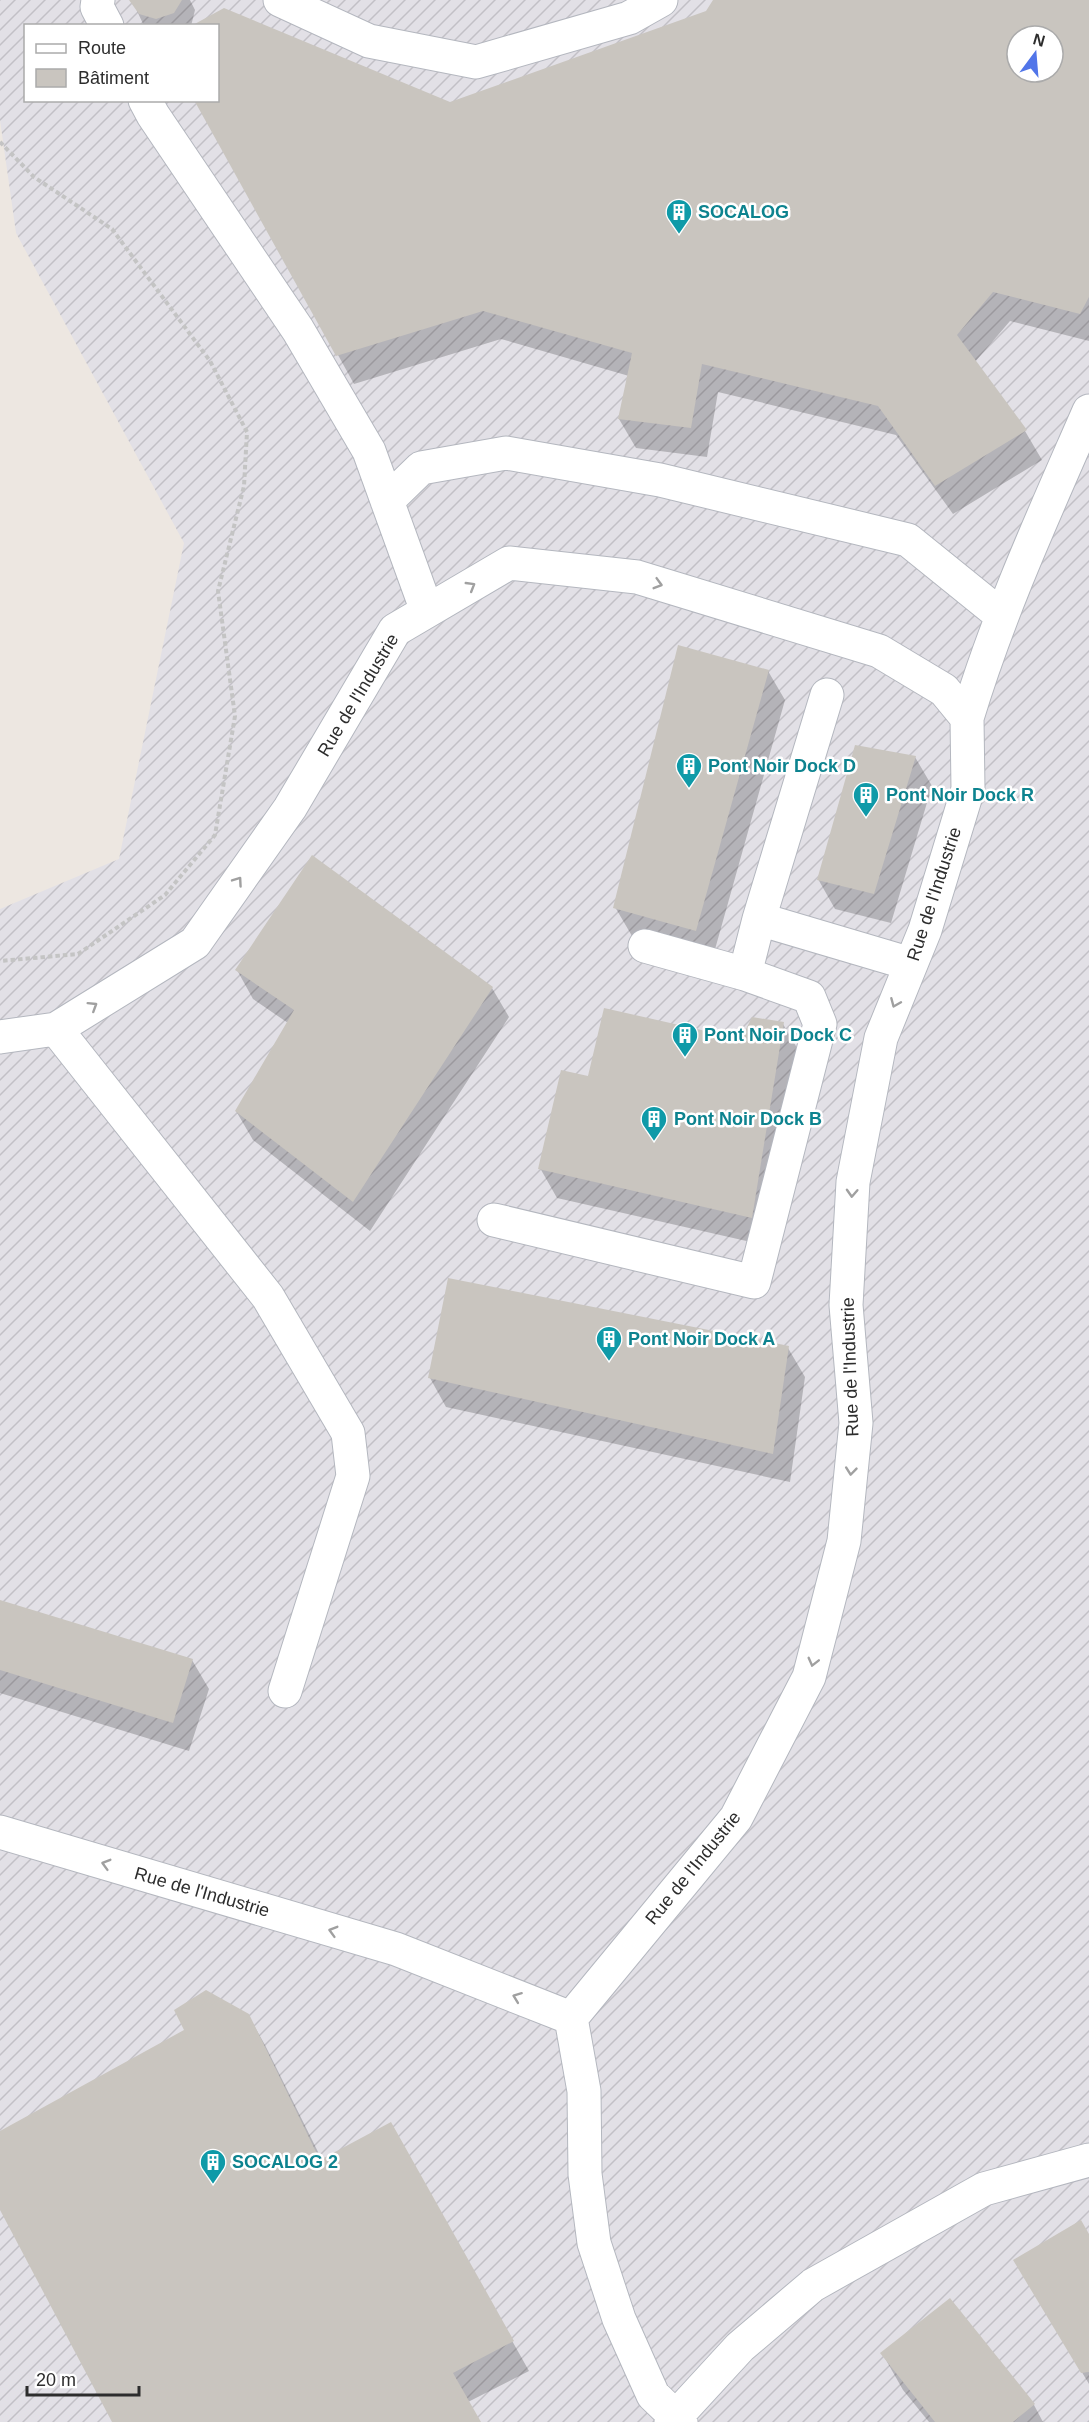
<svg xmlns="http://www.w3.org/2000/svg" width="1089" height="2422" viewBox="0 0 1089 2422" font-family="Arial,sans-serif">
  <style>
    .industrial { fill: url(#industrial-furrows); fill-rule: evenodd }
    .shadow { fill: #0003; fill-rule: evenodd }
    .building { fill: #c9c5bf; fill-rule: evenodd }
    .lines { fill: none; stroke-linecap: round; stroke-linejoin: round }
    .minor-casing { stroke: #b4b7bf; stroke-width: 35 }
    .path { stroke: #c4c4c4; stroke-width: 4; stroke-dasharray: 4.5 3; stroke-linecap: butt }
    .minor { stroke: #fff; stroke-width: 33 }
    .oneway { stroke: #a0a0a0 }
    .labels { text-anchor: middle; stroke-width: 5; stroke-linejoin: round; paint-order: stroke }
    .culture-label { font-size: 18px; font-weight: bold; fill: #0d838f; stroke: #fff; text-anchor: start }
    .street-label { font-size: 18px; fill: #2d2d2d; stroke: #fff }
  </style>
  <defs>
    <pattern id="industrial-furrows" width="10" height="10" patternUnits="userSpaceOnUse" patternTransform="scale(1.5)"><rect width="10" height="10" fill="#e2e0e6"/><path d="M-1 1l2-2M0 10L10 0M9 11l2-2" fill="none" stroke="#c2c0c6"/></pattern>
  </defs>
  <rect width="100%" height="100%" fill="#ede7e1"/>
  <path class="industrial" d="M0,0H1089V2422H0V909L119,859L184,543L16,233L0,120ZM26,26H218V100H26ZM1017,36H1053V72H1017Z"/>
  <path class="shadow" d="M132,0H190L195,10L191,26H144Z
    M715,0H1089V341L1010,321L975,362L1025,431L1042,460L953,514L896,435L718,392L707,457L636,448L619,419L629,376L501,339L354,384L338,355L218,100V26L224,10L450,104L707,12ZM1017,36H1053V72H1017Z
    M768,671L785,700L712,960L632,936L615,907Z
    M915,757L932,786L891,923L835,909L818,879Z
    M237,970L492,988L509,1017L370,1231L253,1140L236,1111L288,1023L253,999Z
    M783,1024L800,1053L768,1246L557,1198L540,1168L589,1078L742,1041Z
    M788,1348L805,1377L790,1482L446,1407L430,1378Z
    M0,1601L192,1660L209,1689L189,1751L0,1693Z
    M248,2015L265,2045L322,2160L407,2153L529,2371L468,2402L479,2422H114L0,2207V2133Z
    M1089,2237V2384L1032,2289Z
    M950,2300L1034,2405L1043,2422H929L903,2390L882,2353Z"/>
  <path class="building" d="M129,0H182L174,13L156,19L139,14Z
    M713,0H1089V297L1080,314L993,292L957,335L1027,430L935,486L878,406L702,364L691,428L618,419L632,353L483,311L336,356L194,100H218V26H191L224,8L450,102L706,11ZM1017,36H1053V72H1017Z
    M678,645L769,670L696,931L613,908Z
    M855,745L916,756L874,894L817,880Z
    M312,855L493,987L353,1202L235,1111L294,1010L235,970Z
    M604,1008L741,1039L752,1017L784,1022L752,1218L538,1169L561,1070L588,1076Z
    M448,1278L789,1346L773,1454L428,1378Z
    M0,1600L193,1659L173,1723L0,1670Z
    M206,1990L249,2014L320,2160L391,2122L514,2341L453,2373L481,2422H112L0,2210V2131L184,2030L174,2010Z
    M1081,2220L1089,2234V2372L1081,2373L1013,2260Z
    M950,2298L1035,2404L1013,2422H935L880,2353Z"/>
  <g class="lines">
    <g class="minor-casing">
      <path id="minor" d="M98,0L97,7L107,26
        M280,0L369,41L476,62L629,18L661,0
        M145,100L153,115L298,330L369,451L427,611
        M387,501L421,468L506,453L660,480L908,540L1002,616
        M967,718C999,612 1045,512 1089,411
        M759,919L911,964
        M645,946L745,974
        M56,1029L268,1297L348,1433L353,1476L285,1691
        M0,1037L56,1029L195,943L290,808L395,630L509,563L637,577L879,651L944,690L967,718L968,789L925,930L881,1038L853,1182L846,1305L856,1423L844,1541L809,1677L736,1818L571,2018L584,2091L585,2174L594,2243L619,2319L653,2395L681,2422
        M494,1220L754,1282L820,1024L809,997L745,974L759,919L827,695
        M0,1832L396,1949L571,2018
        M671,2422L740,2347L813,2285L984,2189L1089,2160"/>
    </g>
    <path class="path" d="M0,142L34,177L112,229L210,361L247,432L244,486L218,591L235,716L215,835L165,895L78,954L0,961"/>
    <use href="#minor" class="minor"/>
  </g>
  <defs><path id="oneway-chevron" d="M-2-3.5L2.5 0L-2 3.5" fill="none" stroke-width="1.6" stroke-linecap="round" stroke-linejoin="round" transform="scale(1.5)"/></defs>
  <g class="oneway">
    <use href="#oneway-chevron" transform="translate(658 584) rotate(16)"/>
    <use href="#oneway-chevron" transform="translate(471 586) rotate(-31)"/>
    <use href="#oneway-chevron" transform="translate(238 881) rotate(-55)"/>
    <use href="#oneway-chevron" transform="translate(895 1003) rotate(113)"/>
    <use href="#oneway-chevron" transform="translate(93 1006) rotate(-32)"/>
    <use href="#oneway-chevron" transform="translate(852 1193) rotate(93)"/>
    <use href="#oneway-chevron" transform="translate(851 1471) rotate(96)"/>
    <use href="#oneway-chevron" transform="translate(813 1662) rotate(104)"/>
    <use href="#oneway-chevron" transform="translate(106 1864) rotate(-164)"/>
    <use href="#oneway-chevron" transform="translate(333 1931) rotate(-164)"/>
    <use href="#oneway-chevron" transform="translate(517 1997) rotate(-159)"/>
  </g>
  <defs>
    <g id="building-pin" transform="scale(1.35)"><path d="M0 17L-7.5 6A9.5 9.5 0 1 1 7.5 6Z" fill="#0f9aa8" stroke="#fff"/><path d="M-4-6H4V6H1V3H-1V6H-4ZM-2.5-4.3h1.7v1.8h-1.7ZM.8-4.3h1.7v1.8H.8ZM-2.5-1h1.7V.8h-1.7ZM.8-1h1.7V.8H.8Z" fill="#fff"/></g>
  </defs>
  <g fill-rule="evenodd">
    <use href="#building-pin" x="679" y="212"/>
    <use href="#building-pin" x="689" y="766"/>
    <use href="#building-pin" x="866" y="795"/>
    <use href="#building-pin" x="685" y="1035"/>
    <use href="#building-pin" x="654" y="1119"/>
    <use href="#building-pin" x="609" y="1339"/>
    <use href="#building-pin" x="213" y="2162"/>
  </g>
  <g class="labels">
    <g class="culture-label">
      <text x="698" y="218">SOCALOG</text>
      <text x="708" y="772">Pont Noir Dock D</text>
      <text x="886" y="801">Pont Noir Dock R</text>
      <text x="704" y="1041">Pont Noir Dock C</text>
      <text x="674" y="1125">Pont Noir Dock B</text>
      <text x="628" y="1345">Pont Noir Dock A</text>
      <text x="232" y="2168">SOCALOG 2</text>
    </g>
    <g class="street-label">
      <text transform="translate(358 695) rotate(-59)" y="6">Rue de l'Industrie</text>
      <text transform="translate(934 894) rotate(-72)" y="6">Rue de l'Industrie</text>
      <text transform="translate(850 1367) rotate(-92)" y="6">Rue de l'Industrie</text>
      <text transform="translate(693 1868) rotate(-51)" y="6">Rue de l'Industrie</text>
      <text transform="translate(202 1892) rotate(16)" y="6">Rue de l'Industrie</text>
    </g>
  </g>
  <rect x="24" y="24" width="195" height="78" fill="#ffffff" stroke="#ababab" stroke-width="1.5"/>
  <rect x="36" y="44" width="30" height="9" fill="#ffffff" stroke="#ababab" stroke-width="1.5"/>
  <text x="78" y="54" font-size="18" fill="#2d2d2d">Route</text>
  <rect x="36" y="69" width="30" height="18" fill="#c9c5bf" stroke="#ababab" stroke-width="1.5"/>
  <text x="78" y="84" font-size="18" fill="#2d2d2d">Bâtiment</text>
  <g transform="translate(1035 54) rotate(16)"><circle r="28" fill="#ffffff" stroke="#ababab" stroke-width="1.5"/>
  <path d="M0-4.5L10 22L0 15L-10 22Z" fill="#5175e9"/>
  <text y="-9" font-size="16" font-weight="bold" text-anchor="middle" fill="#2d2d2d">N</text>
  </g>
  <path d="M27 2386v9h112v-9" fill="none" stroke="#2d2d2d" stroke-width="3"/>
  <text x="36" y="2386" font-size="18" fill="#2d2d2d" stroke="#ffffff" stroke-width="4.5" paint-order="stroke">20 m</text>
</svg>
